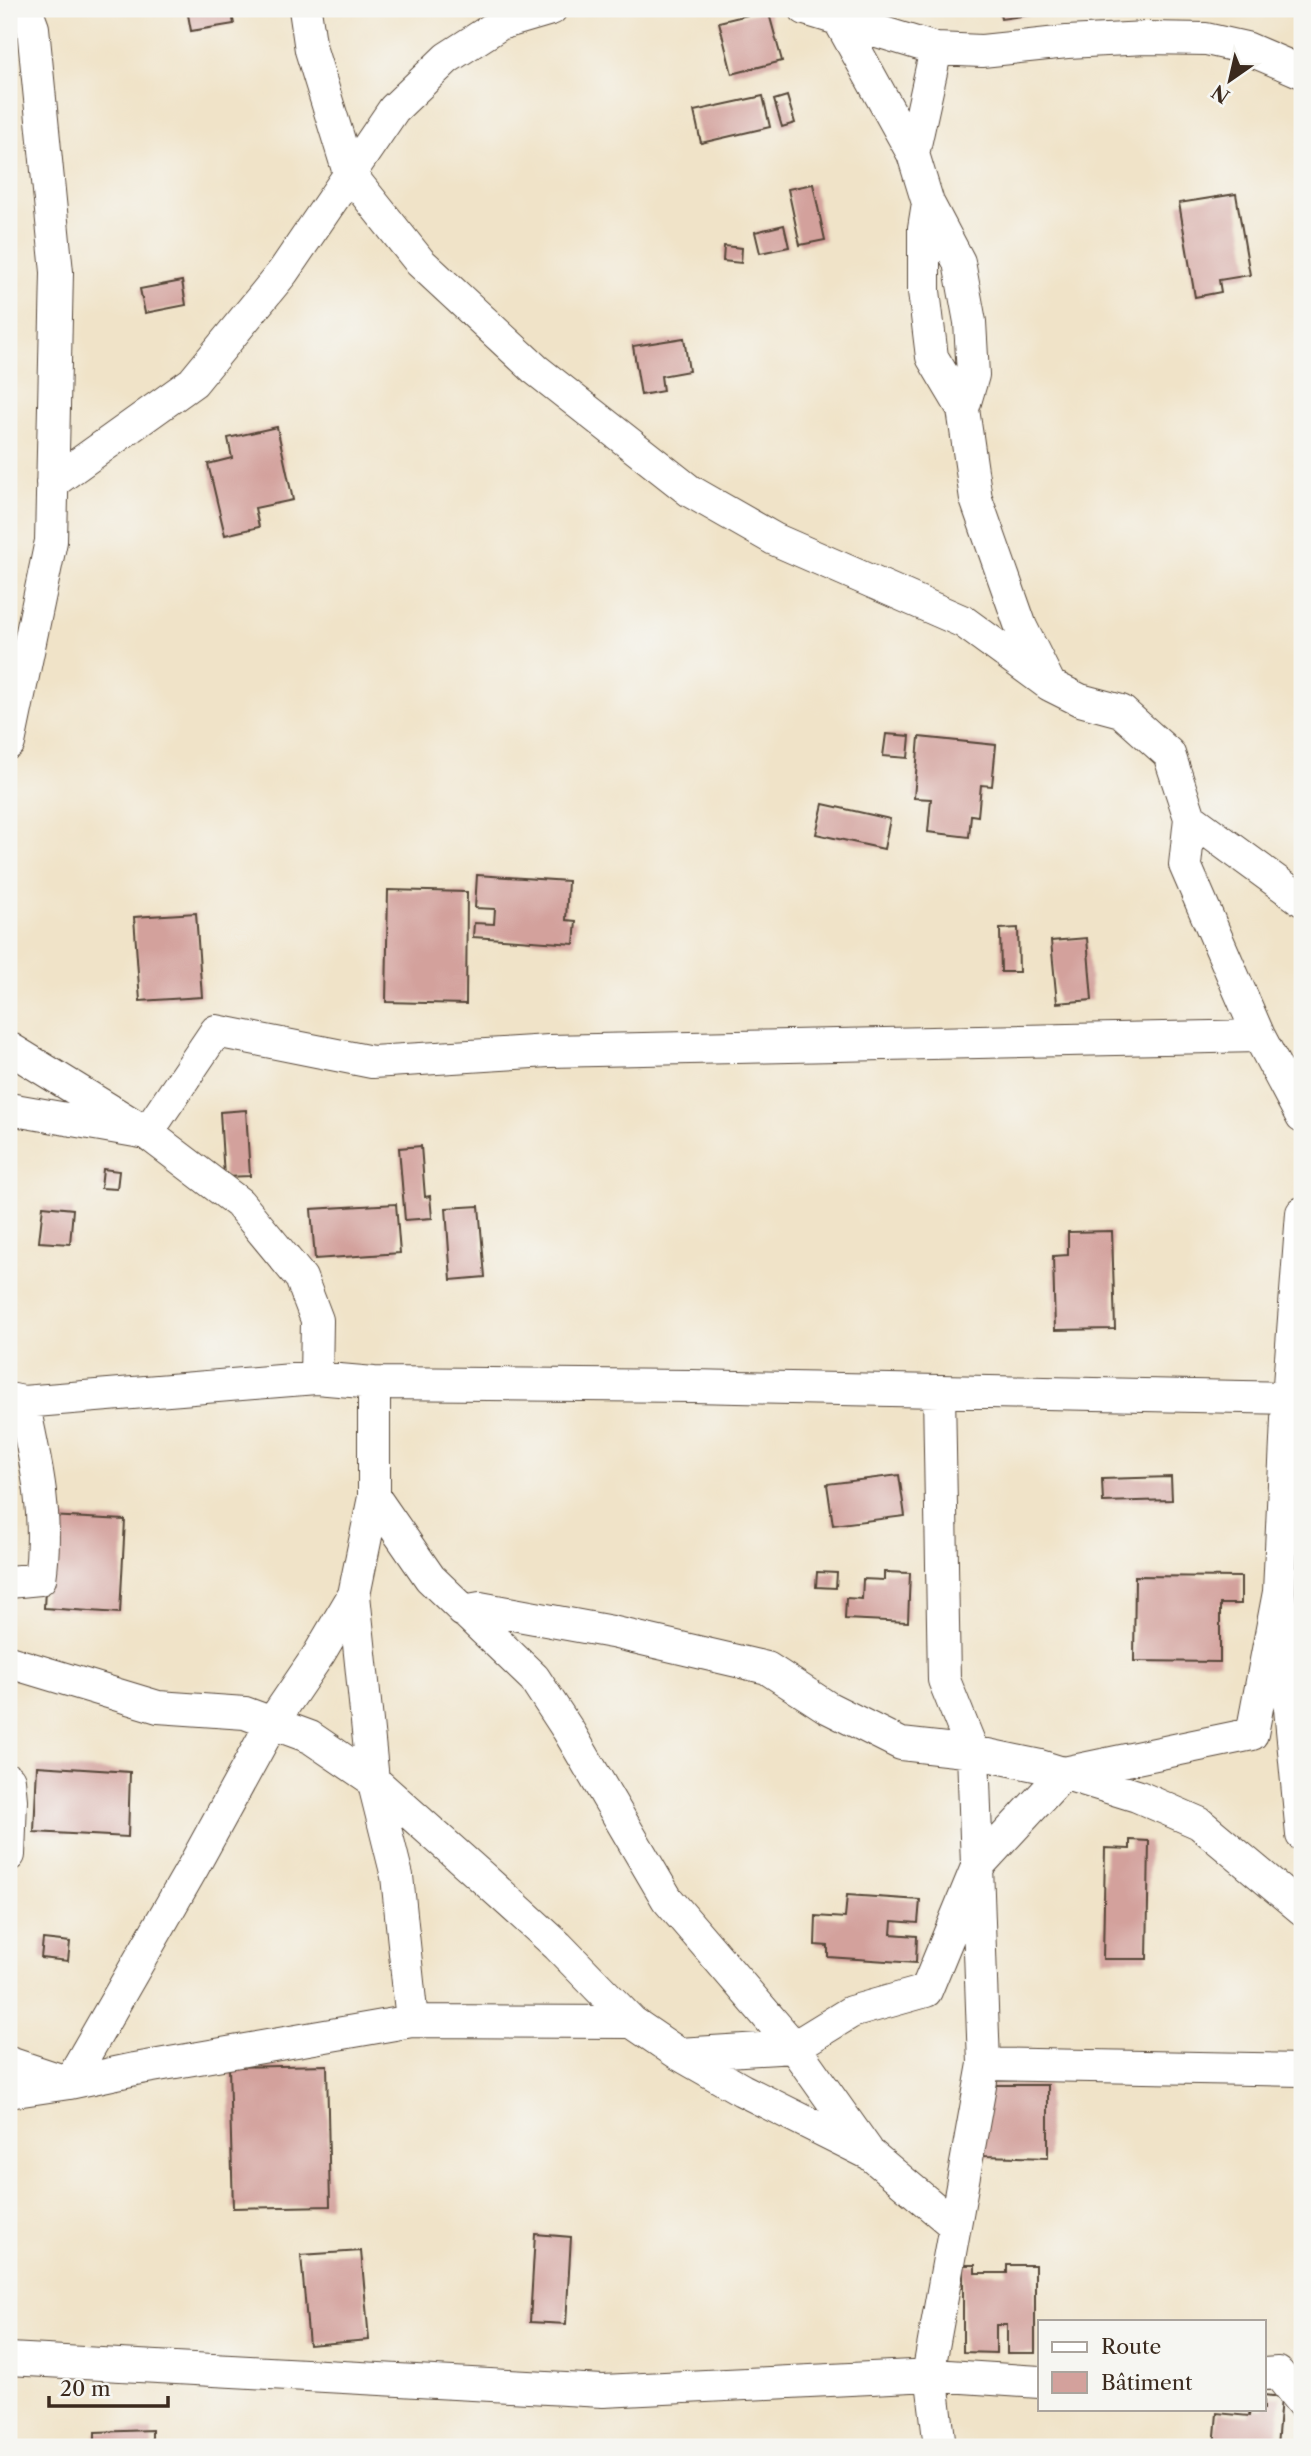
<svg xmlns="http://www.w3.org/2000/svg" width="1311" height="2456" viewBox="0 0 1311 2456" font-family="'Libre Caslon Text',serif">
  <style>
    .building { fill: #d3a19c }
    .lines { fill: none; stroke-linecap: round; stroke-linejoin: round }
    .street-casing { stroke: #564638; stroke-width: 34 }
    .street { stroke: #fff; stroke-width: 32 }
  </style>
  <rect width="100%" height="100%" fill="#f6f6f2"/>
  <filter id="ink" filterUnits="userSpaceOnUse"><feTurbulence type="fractalNoise" baseFrequency=".0143" numOctaves="2"/><feDisplacementMap in="SourceGraphic" scale="14" xChannelSelector="R" yChannelSelector="G"/><feConvolveMatrix kernelMatrix="1 2 1 2 8 2 1 2 1" color-interpolation-filters="sRGB"/></filter>
  <filter id="wash" filterUnits="userSpaceOnUse"><feTurbulence type="fractalNoise" baseFrequency=".00686" numOctaves="4" result="noise"/><feDisplacementMap in="SourceGraphic" scale="28" xChannelSelector="R" yChannelSelector="G"/><feGaussianBlur stdDeviation="1.57" result="paint"/><feColorMatrix in="noise" values="0 0 0 0 0 0 0 0 0 0 0 0 0 0 0 0 0 1.4 0 .05"/><feComposite in="paint" operator="in"/></filter>
  <g filter="url(#wash)">
    <rect width="100%" height="100%" fill="#f0e3c8"/>
    <g id="blocks">
      <path class="building" d="M187,9H231L234,24L191,31Z
        M999,9H1029V15L1001,19Z
        M768,10L782,61L732,74L719,22Z
        M763,96L770,127L701,143L694,111Z
        M787,96L795,123L782,127L774,100Z
        M813,184L825,240L800,245L788,189Z
        M1236,194L1250,275L1219,280L1221,292L1195,297L1179,203Z
        M784,225L789,247L760,253L755,232Z
        M724,246L742,248L741,263L723,261Z
        M182,281L186,305L145,313L140,289Z
        M684,338L689,371L661,376L663,391L641,395L633,346Z
        M277,427L293,500L255,508L259,527L225,535L208,464L232,458L228,438Z
        M886,734L910,736L908,758L883,756Z
        M919,737L996,745L992,786L981,785L978,816L971,815L969,837L928,832L931,799L914,798Z
        M823,804L890,819L884,849L816,834Z
        M477,875L568,881L566,920L576,921L574,944L473,937L474,923L494,924L495,909L475,908Z
        M388,890L467,892L466,1004L386,1002Z
        M196,913L202,997L140,1001L134,917Z
        M1018,928L1019,972H1001L1000,929Z
        M1087,938L1092,1000L1057,1003L1051,941Z
        M246,1110L250,1176L224,1177L220,1112Z
        M421,1146L425,1197L430,1196L432,1218L405,1220L399,1148Z
        M103,1169L119,1171L117,1189L101,1188Z
        M396,1204L400,1253L315,1259L311,1209Z
        M43,1206L73,1209L70,1244L39,1242Z
        M479,1206L485,1277L451,1280L446,1208Z
        M1112,1231L1115,1329L1055,1330L1053,1256L1068,1255V1232Z
        M899,1475L905,1516L833,1525L827,1484Z
        M1171,1477L1172,1500L1103,1502L1102,1479Z
        M49,1516L125,1520L120,1613L44,1608Z
        M817,1572L837,1573L836,1588L816,1587Z
        M884,1572L910,1573L908,1622L845,1619L846,1598L862,1599L863,1579L884,1580Z
        M1135,1576L1241,1577V1604H1220V1662L1134,1661Z
        M37,1766L130,1772L128,1837L34,1832Z
        M1130,1840L1149,1841L1147,1959H1103L1105,1848L1130,1849Z
        M847,1895L920,1900L918,1923L892,1921L891,1934L917,1936L916,1963L828,1957V1946L815,1945L816,1916L845,1918Z
        M43,1939L70,1942L68,1961L41,1958Z
        M327,2065L330,2206L233,2208L229,2067Z
        M985,2085H1048V2158L984,2156Z
        M535,2234L571,2237L566,2324L530,2322Z
        M361,2251L369,2340L309,2345L301,2255Z
        M963,2265H975V2273H1007V2265H1035V2353H1007V2325H996V2353L963,2352Z
        M1264,2395L1281,2397L1277,2447H1214L1217,2413L1249,2416L1250,2409H1264Z
        M152,2430V2447H95V2432Z"/>
    </g>
  </g>
  <g filter="url(#ink)">
    <use href="#blocks" fill-opacity="0" stroke="#564638" stroke-width="2"/>
    <g class="lines">
      <g class="street-casing">
        <path id="street" d="M305,9L311,50L349,173L420,262L535,369L690,491L774,539L964,622L1050,685
          M805,9L936,49L982,51L1067,42L1146,38L1206,39L1246,48L1302,72
          M839,20L913,154L928,203L959,262L970,322L973,375L963,409
          M913,154L936,49
          M928,203L924,228V291L932,357L963,409L976,499L1021,627L1050,685L1080,700L1121,711L1169,754L1190,818L1185,865L1259,1036L1302,1117
          M52,483L193,382L283,272L394,109L447,58L500,24L551,9
          M9,743L51,541L57,272L33,28L26,9
          M1190,818L1302,900
          M9,1048L147,1133L239,1203L301,1278L317,1320L316,1378
          M9,1109L147,1133L216,1031L372,1062L549,1051L1259,1036
          M1302,1213L1288,1398L1279,1592L1302,1835
          M939,1392L944,1680L973,1752L984,2064L930,2364L940,2447
          M9,1399L23,1402L316,1378L374,1383L691,1386L1288,1398L1302,1395
          M374,1497L430,1578L534,1678L568,1730L667,1899L794,2047L867,2150
          M9,1582L40,1579C49,1518 36,1461 23,1402
          M354,1595L373,1780L397,1876L412,2021
          M463,1611L480,1608L612,1632L767,1668L827,1707L901,1744L973,1752L1040,1766L1137,1796L1199,1823L1302,1909
          M9,1662L158,1707L245,1713L310,1737L373,1780L483,1878L558,1946L632,2022L679,2054L742,2090L870,2154L954,2225
          M9,1780L11,1800L9,1855
          M679,2054L794,2047L851,2012L926,1991L977,1867L1064,1773L1252,1734L1279,1592
          M9,2063L69,2083L135,2069L412,2021L632,2022
          M984,2064L1302,2070
          M9,2092L69,2083L193,1867L272,1723L319,1654L354,1595L374,1497V1383
          M9,2359L603,2391L932,2375L1040,2382
          M1264,2374L1278,2373L1302,2403"/>
      </g>
      <use href="#street" class="street"/>
    </g>
  </g>
  <rect width="1311" height="2456" fill="none" stroke="#f6f6f2" stroke-width="35"/>
  <rect x="1038" y="2320" width="228" height="91" fill="#f6f6f2" stroke="#aba49d" stroke-width="2"/>
  <rect x="1052" y="2342" width="35" height="10" fill="#ffffff" stroke="#aba49d" stroke-width="2"/>
  <text x="1101" y="2354" font-size="21" fill="#3b2a1e">Route</text>
  <rect x="1052" y="2372" width="35" height="21" fill="#d3a19c" stroke="#aba49d" stroke-width="2"/>
  <text x="1101" y="2390" font-size="21" fill="#3b2a1e">Bâtiment</text>
  <g transform="translate(1230 80) rotate(214)" stroke="#f6f6f2" stroke-width="5" paint-order="stroke">
  <path d="M0-5L12 26L0 18L-12 26Z" fill="#3b2a1e"/>
  <text y="-10" font-size="19" font-weight="bold" text-anchor="middle" fill="#3b2a1e">N</text>
  </g>
  <path d="M49 2396v10h119v-10" fill="none" stroke="#3b2a1e" stroke-width="3.5"/>
  <text x="60" y="2396" font-size="21" fill="#3b2a1e" stroke="#f6f6f2" stroke-width="5" paint-order="stroke">20 m</text>
</svg>
